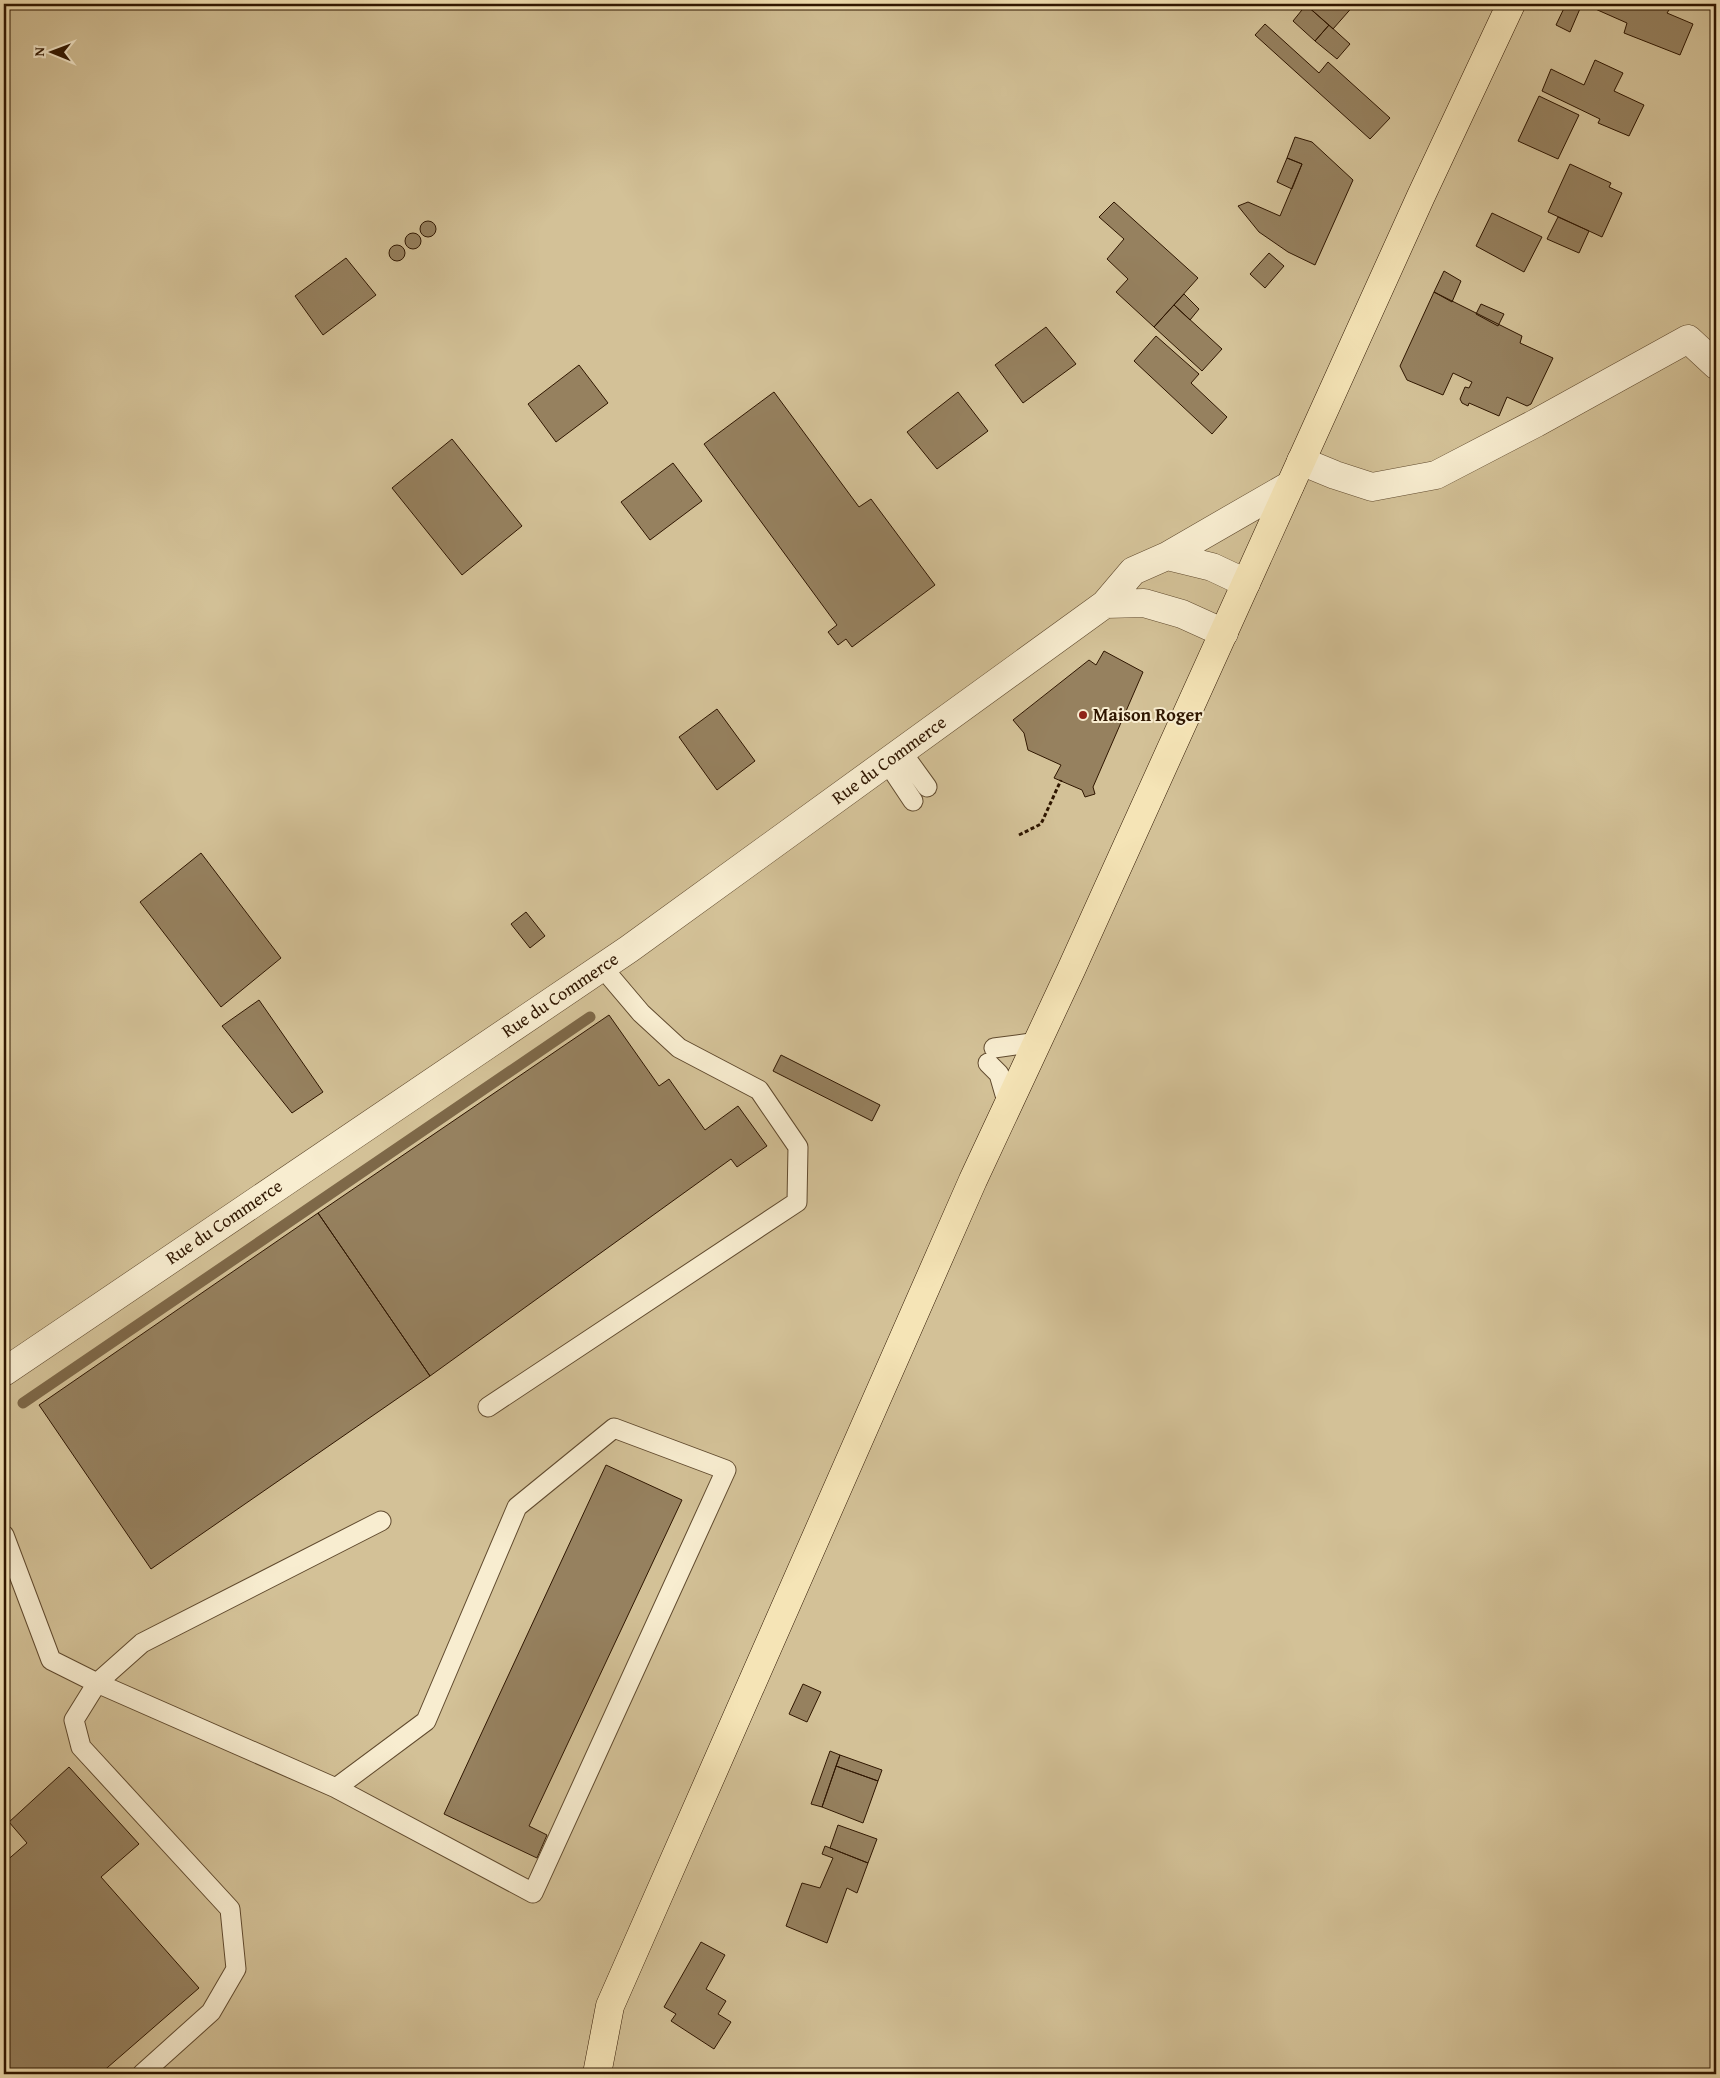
<svg xmlns="http://www.w3.org/2000/svg" width="1720" height="2078" viewBox="0 0 1720 2078" font-family="'Gentium Book Plus',serif">
  <style>
    .green { fill: #d3c197; stroke: #816c4c }
    .lines { fill: none; stroke-linecap: round; stroke-linejoin: round }
    .stream { stroke: #7e6848; stroke-width: 11 }
    .building { fill: #96815f; stroke: #2f1600 }
    .service-casing { stroke: #604a2e; stroke-width: 21 }
    .minor-casing { stroke: #604a2e; stroke-width: 29 }
    .tertiary-casing { stroke: #604a2e; stroke-width: 29 }
    .primary-casing { stroke: #2f1600; stroke-width: 29 }
    .path { stroke: #2f1600; stroke-width: 3; stroke-dasharray: 4 2.5; stroke-linecap: butt }
    .service { stroke: #f8edd0; stroke-width: 19 }
    .minor { stroke: #f8edd0; stroke-width: 28 }
    .tertiary { stroke: #f8edd0; stroke-width: 28 }
    .primary { stroke: #f5e4b6; stroke-width: 28 }
    .poi-dot { fill: #8f2418; stroke: #f8edd0; stroke-width: 2 }
    .labels { text-anchor: middle; stroke-width: 4; stroke-linejoin: round; paint-order: stroke }
    .poi-label { font-size: 18px; font-weight: bold; fill: #2f1600; stroke: #f8edd0; text-anchor: start }
    .street-label { font-size: 18px; fill: #2f1600; stroke: #f8edd0 }
  </style>
  <rect width="100%" height="100%" fill="#f5e4b6"/>
  <filter id="stains"><feTurbulence type="fractalNoise" baseFrequency=".004" numOctaves="4"/><feColorMatrix values="0 0 0 0 .2 0 0 0 0 .09 0 0 0 0 .02 0 0 0 .5 -.17"/></filter>
  <radialGradient id="worn" r=".72"><stop offset=".6" stop-color="#630" stop-opacity="0"/><stop offset="1" stop-color="#630" stop-opacity=".3"/></radialGradient>
  <path class="green" d="M4,4H1716V2074H4Z"/>
  <g class="lines">
    <path class="stream" d="M23,1403L590,1017"/>
  </g>
  <path class="building" d="M1305,4H1355L1333,29Z
    M1566,4H1582L1570,32L1556,25Z
    M1584,4H1654L1669,10L1667,13L1693,24L1680,55L1624,33L1627,23Z
    M1306,5L1329,25L1315,41L1293,21Z
    M1265,24L1319,73L1328,62L1390,118L1370,139L1255,35Z
    M1329,25L1350,44L1337,59L1315,41Z
    M1595,60L1623,73L1614,91L1644,105L1629,136L1598,123L1600,119L1542,91L1551,69L1584,85Z
    M1539,96L1579,115L1558,159L1518,141Z
    M1295,137L1312,142L1353,180L1315,265L1288,252L1259,232L1238,206L1248,202L1280,216L1302,164L1287,158Z
    M1287,158L1302,164L1292,189L1277,182Z
    M1570,164L1611,183L1609,187L1622,193L1602,237L1548,212Z
    M1114,202L1198,278L1154,327L1116,292L1128,279L1107,259L1124,239L1099,217Z
    M1492,213L1542,237L1524,272L1476,246Z
    M1558,217L1589,231L1579,253L1547,239Z
    M420 229a8 8 0 1 1 16 0a8 8 0 1 1-16 0Z
    M405 241a8 8 0 1 1 16 0a8 8 0 1 1-16 0Z
    M389 253a8 8 0 1 1 16 0a8 8 0 1 1-16 0Z
    M1269,253L1284,266L1265,288L1250,274Z
    M346,258L376,295L323,335L295,296Z
    M1444,271L1461,281L1452,302L1434,292Z
    M1434,292L1522,336L1520,343L1553,358L1531,404L1527,406L1507,397L1499,416L1469,403L1468,406L1462,403L1460,399L1465,387L1469,388L1472,382L1453,373L1443,395L1407,380L1400,366Z
    M1184,294L1199,309L1190,320L1174,305Z
    M1481,304L1504,314L1498,326L1476,314Z
    M1174,305L1222,349L1202,371L1154,327Z
    M1046,327L1076,364L1023,403L995,365Z
    M1156,336L1199,374L1191,383L1227,417L1212,434L1134,361Z
    M579,365L608,403L556,442L528,404Z
    M774,392L859,507L871,499L935,585L852,647L846,639L838,645L828,632L837,625L704,444Z
    M958,392L988,431L937,469L907,432Z
    M452,439L522,526L462,575L392,488Z
    M673,463L702,501L650,540L621,502Z
    M1104,651L1143,672L1093,787L1095,794L1085,797L1082,790L1054,778L1061,765L1028,750L1024,733L1013,720L1089,660L1096,665Z
    M717,709L755,761L717,790L679,737Z
    M201,853L281,958L221,1007L140,902Z
    M526,912L545,936L530,948L511,924Z
    M259,1000L323,1092L292,1113L222,1026Z
    M609,1015L659,1086L669,1079L705,1130L738,1106L767,1146L737,1167L731,1159L430,1376L318,1213Z
    M781,1055L880,1105L872,1121L773,1071Z
    M318,1213L430,1376L151,1569L39,1405Z
    M606,1465L682,1500L529,1826L547,1835L537,1858L444,1814Z
    M803,1684L821,1692L807,1722L789,1714Z
    M830,1751L840,1755L822,1807L811,1804Z
    M840,1755L882,1770L878,1781L836,1766Z
    M836,1766L878,1781L863,1823L822,1807Z
    M69,1767L139,1844L101,1877L199,1988L100,2074H5L4,2073V1863L27,1843L9,1822Z
    M838,1825L877,1839L868,1863L830,1848Z
    M825,1846L868,1863L857,1893L847,1888L827,1943L786,1926L802,1883L820,1888L833,1858L822,1854Z
    M701,1942L725,1955L706,1989L726,2001L718,2014L731,2022L714,2049L671,2021L676,2014L664,2007Z"/>
  <g class="lines">
    <g class="service-casing">
      <path id="service" d="M901,751L927,787
        M887,762L913,801
        M994,1048L1038,1042
        M988,1063L999,1074L1008,1105
        M488,1407L797,1202L798,1147L759,1090L679,1048L641,1013L602,967
        M4,1535L51,1660L97,1683L142,1643L381,1521
        M142,2074L211,2012L236,1969L230,1909L81,1747L74,1720L97,1683L336,1788L426,1721L517,1507L614,1428L726,1470L533,1893L336,1788"/>
    </g>
    <g class="minor-casing">
      <path id="minor" d="M1301,461L1335,475L1372,487L1436,475L1536,423L1688,339L1716,365"/>
    </g>
    <g class="tertiary-casing">
      <path id="tertiary" d="M1167,556L1290,485
        M1105,604L1144,603L1182,614L1224,633
        M4,1372L629,949L1105,604L1133,571L1167,556L1212,567L1246,583"/>
    </g>
    <g class="primary-casing">
      <path id="primary" d="M597,2074L610,2006L973,1180L1071,970L1421,196L1511,4"/>
    </g>
    <path class="path" d="M1019,835L1041,824L1061,780"/>
    <use href="#service" class="service"/>
    <use href="#minor" class="minor"/>
    <use href="#tertiary" class="tertiary"/>
    <use href="#primary" class="primary"/>
  </g>
  <circle class="poi-dot" cx="1083" cy="715" r="5"/>
  <g class="labels">
    <g class="poi-label">
      <text x="1093" y="721">Maison Roger</text>
    </g>
    <g class="street-label">
      <text transform="translate(889 760) rotate(-36)" y="6">Rue du Commerce</text>
      <text transform="translate(560 995) rotate(-34)" y="6">Rue du Commerce</text>
      <text transform="translate(224 1222) rotate(-34)" y="6">Rue du Commerce</text>
    </g>
  </g>
  <rect width="1720" height="2078" fill="none" stroke="#f5e4b6" stroke-width="20"/>
  <rect x="5" y="5" width="1710" height="2068" fill="none" stroke="#2f1600" stroke-width="2.5"/>
  <rect x="10" y="10" width="1700" height="2058" fill="none" stroke="#2f1600"/>
  <g transform="translate(52 52) rotate(271)" stroke="#f8edd0" stroke-width="4" paint-order="stroke">
  <path d="M0-4L9 19L0 12L-9 19Z" fill="#2f1600"/>
  <text y="-8" font-size="14" font-weight="bold" text-anchor="middle" fill="#2f1600">N</text>
  </g>
  <rect width="100%" height="100%" filter="url(#stains)"/>
  <rect width="100%" height="100%" fill="url(#worn)"/>
</svg>
